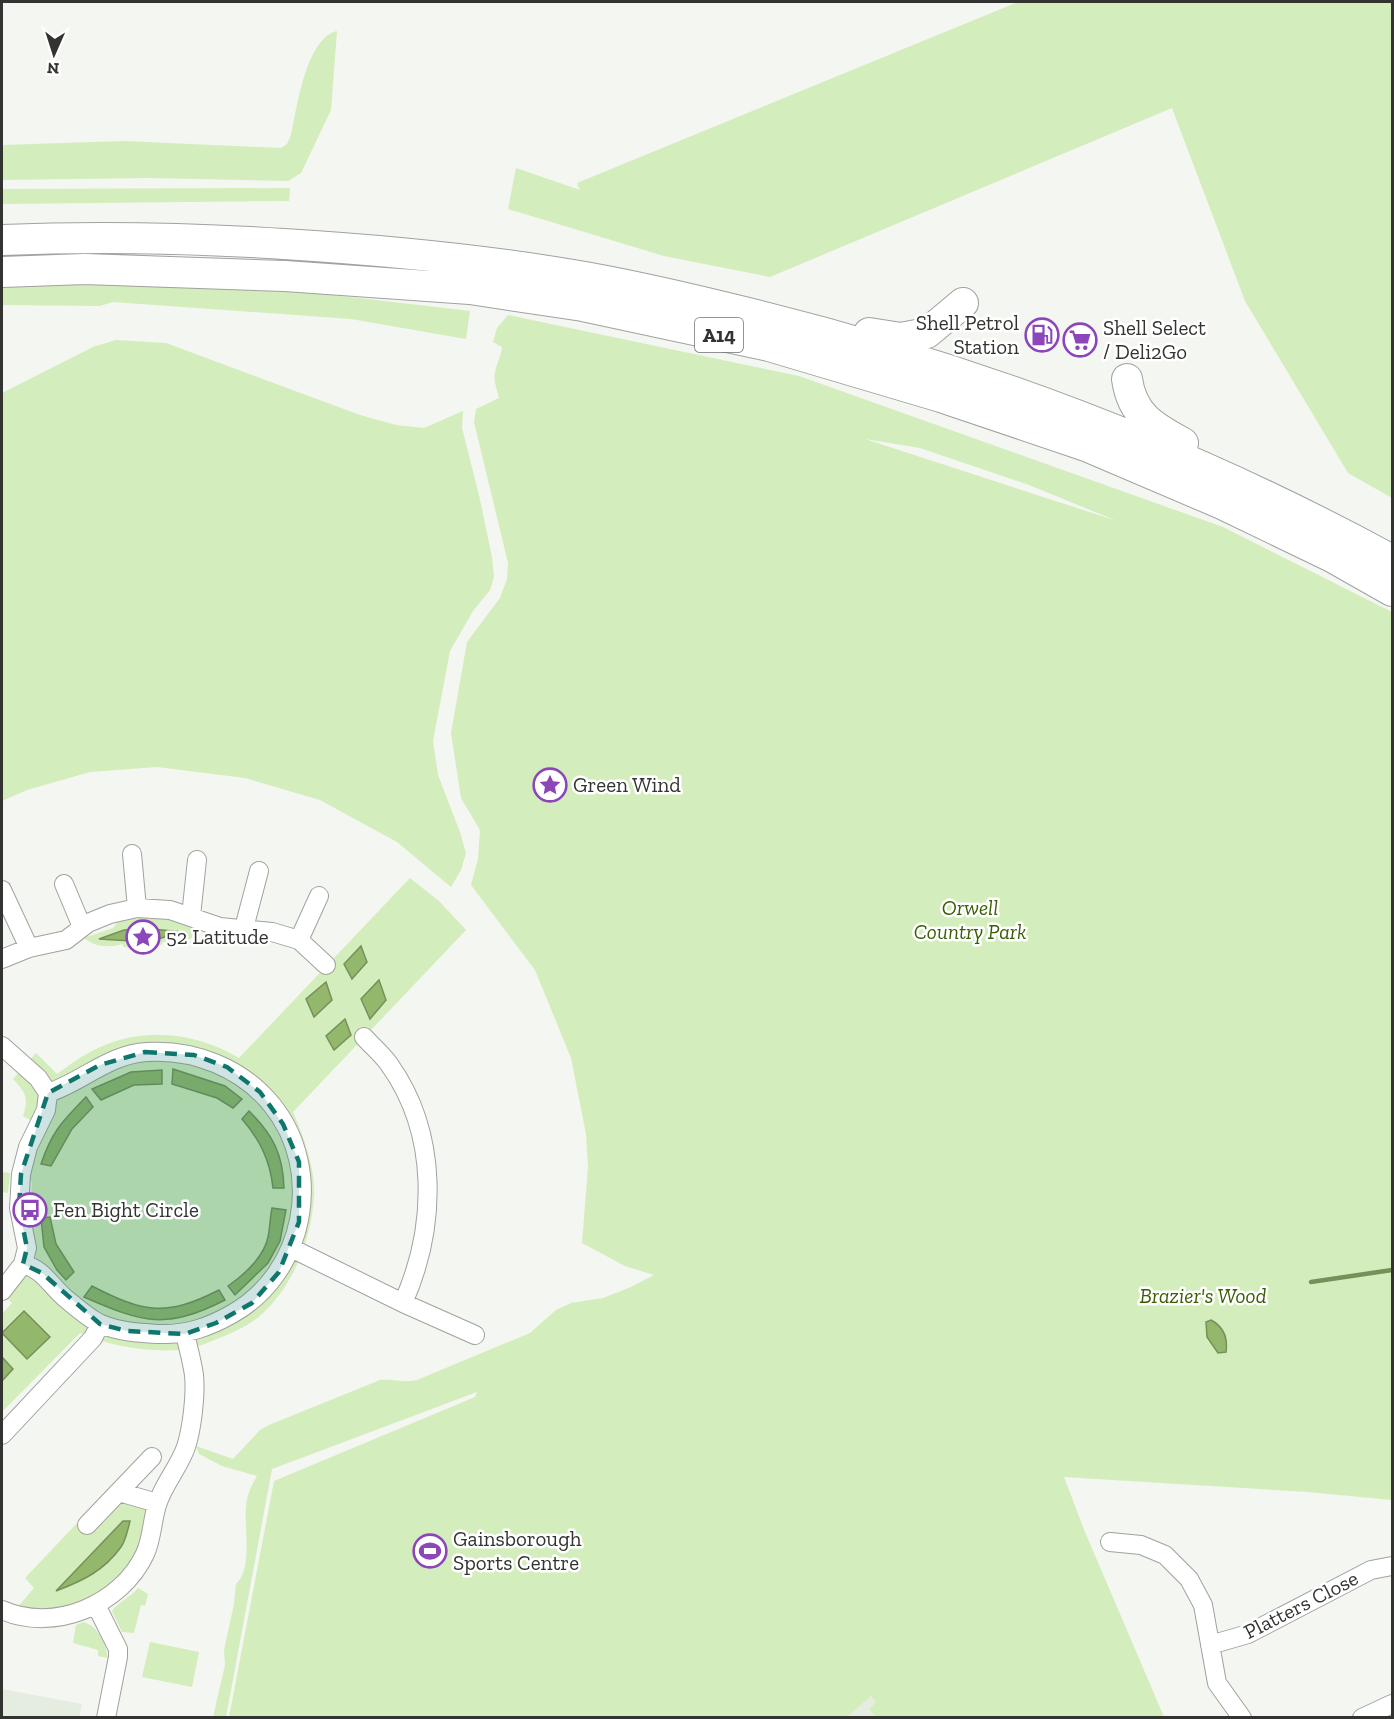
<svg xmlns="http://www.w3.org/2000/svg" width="1394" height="1719" viewBox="0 0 1394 1719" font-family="'Zilla Slab',serif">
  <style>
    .built { fill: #e5ece0 }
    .green { fill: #d4edbc; fill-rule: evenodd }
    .water { fill: #93b86b; stroke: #76905a; stroke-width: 1.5 }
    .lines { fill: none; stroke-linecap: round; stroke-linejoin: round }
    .stream { stroke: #76905a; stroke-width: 4.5 }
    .minor-casing { stroke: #a0a29e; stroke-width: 20 }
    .trunk-casing { stroke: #a0a29e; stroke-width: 32 }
    .minor { stroke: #fff; stroke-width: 18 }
    .trunk { stroke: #fff; stroke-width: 30 }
    .marked { fill: #0f766e; fill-opacity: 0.2; stroke: #0f766e; stroke-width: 4.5; stroke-dasharray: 12 8; stroke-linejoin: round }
    .labels { text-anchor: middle; stroke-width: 5; stroke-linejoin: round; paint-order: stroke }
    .shield { fill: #fff; stroke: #707170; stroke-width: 1.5 }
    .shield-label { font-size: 20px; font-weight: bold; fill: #333432 }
    .poi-label { font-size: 21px; fill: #333432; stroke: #fff; text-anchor: start }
    .park-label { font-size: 21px; font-style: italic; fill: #3c5d06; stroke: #fff }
    .street-label { font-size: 21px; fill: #333432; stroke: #fff }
  </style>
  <rect width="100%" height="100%" fill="#f3f6f1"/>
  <path class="built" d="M2,1689L82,1704L79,1717H2Z
    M871,1696L889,1717L846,1718Z"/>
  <path class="green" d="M1018,2H1392V498L1348,473L1245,301L1172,108L770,277L664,256L508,209L516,168L580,190L577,183Z
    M337,31L331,110L301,173L288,181L148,178L2,180V145L124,141L281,148L287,144L291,135C297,108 306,38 337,31Z
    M290,188L289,201L2,204V189Z
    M21,274L324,294L470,311L466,339L351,319L113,302L100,306L2,305V275Z
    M508,315L799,376L1223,527L1392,612V1500L1308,1492L1064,1477L1085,1532L1164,1717H876L869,1709L876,1702L871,1696L846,1718L229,1717L274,1481L475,1397L477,1392L272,1469L226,1717H213L225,1665L224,1650L234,1604L236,1584C253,1568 244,1529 246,1507C247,1495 251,1486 257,1476L222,1466L199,1454L196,1446L233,1459L260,1430L269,1425L380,1380C395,1379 401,1383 417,1380L530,1333L556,1310L571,1303L603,1298L631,1287L654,1275L625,1266L582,1243L588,1167L586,1134L571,1058L535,970L471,885L478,859L480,830L461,798L451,733L467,642L500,598L507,579L508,563L474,422L476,409L499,398C497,389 493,381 495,372C497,363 501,356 502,347L493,342L497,328ZM865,439L920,448L1029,485L1117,521Z
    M116,340L166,343L360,415L396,425L424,428L463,411L462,428L479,495L492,557L494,577L490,590L473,611L450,651L433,741L438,775L460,832L466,853L461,870L451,887L397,842L320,800L245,778L157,767L90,772L27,790L2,801V393L93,347Z
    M410,878L440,902L466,930L293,1112C303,1135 316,1170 314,1196C312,1238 293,1286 262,1314C250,1325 232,1333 217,1339C205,1344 192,1349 178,1350C145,1352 110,1346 80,1333L2,1412V1314L12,1303L6,1297L20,1284L36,1257L27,1218L33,1217L31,1200L32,1183L29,1176L35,1144L44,1127L23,1116C29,1098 26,1093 13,1079L36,1053L57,1074C68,1066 80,1057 92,1051C139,1026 194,1031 239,1058Z
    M139,916L167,917L201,929C192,942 178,944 163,942L161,945L149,949L124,947L122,944C109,948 95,947 84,938L113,928L119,920Z
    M2,1172L10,1173L8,1193L2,1192Z
    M119,1492L157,1503L133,1574L55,1618L18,1607L34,1588L25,1578L80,1520Z
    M138,1588L148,1594L145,1606L141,1605L134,1633L122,1632L112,1611C118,1602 131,1597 138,1588Z
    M83,1622C98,1625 106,1645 108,1658L98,1656V1650L73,1643L76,1625Z
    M150,1642L199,1652L192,1687L142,1677Z"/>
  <path class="water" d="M143,928L182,932L148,942L99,939L124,930Z
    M361,946L367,962L352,979L344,964Z
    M379,980L386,1000L370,1019L361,999Z
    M326,982L332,1000L314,1017L306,999Z
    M345,1019L351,1035L334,1050L326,1036Z
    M173,1069L225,1086L242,1099L233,1108L217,1098L172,1084Z
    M162,1070V1084L134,1085L101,1100L92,1089L131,1072Z
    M86,1097L93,1107L72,1129L51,1166L41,1164C52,1131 62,1122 86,1097Z
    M249,1111C273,1135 283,1154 284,1188H273C270,1160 260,1140 242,1119Z
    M272,1208L286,1210L280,1241L268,1263L235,1295L228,1286C244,1275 264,1257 268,1237C270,1228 270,1218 272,1208Z
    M50,1217L56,1244L74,1272L66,1280L57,1270L44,1247L41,1218Z
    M92,1286C144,1313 166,1317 219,1290L225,1300C166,1330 143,1323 84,1297Z
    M24,1311L50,1337L27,1359L2,1333Z
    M1211,1320C1224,1327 1228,1338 1226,1352L1218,1353L1207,1337L1206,1322Z
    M2,1357L13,1369L2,1381Z
    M123,1521H130C128,1529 126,1540 121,1547C104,1571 82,1581 56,1591Z"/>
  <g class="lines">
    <path class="stream" d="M1311,1282L1392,1270"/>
    <g class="minor-casing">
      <path id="minor" d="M132,854L137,908
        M64,884L82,927
        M2,890L29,948
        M191,916L197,860
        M244,928L259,871
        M299,940L319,896
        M2,959L29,948L66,940L88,923L110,914L137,908L170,910L220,927L272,932L299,940L326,965
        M2,1046L38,1078L48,1093
        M291,1248L403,1303C437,1227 439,1134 389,1064C382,1054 372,1046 364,1037
        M23,1264C43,1269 50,1285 65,1298C75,1306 89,1319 101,1324C119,1332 141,1333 159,1334C187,1335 209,1327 232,1314C305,1273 325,1171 272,1105C242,1068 194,1049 147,1052C109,1054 82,1082 48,1093
        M2,1291L23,1264L27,1248L19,1208L21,1174L28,1147L46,1110L48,1093
        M403,1303L475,1335
        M2,1435L93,1338L100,1324
        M119,1492L157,1503
        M87,1525L152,1457
        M1110,1542L1141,1545L1165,1555L1189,1579L1203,1605L1217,1683L1242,1718
        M96,1605L118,1649V1657L106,1718
        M2,1610C54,1633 121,1605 145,1554C152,1539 152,1521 157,1505C163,1485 179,1467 186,1447C192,1428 196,1395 194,1375C192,1361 188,1347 185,1334
        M1210,1645L1248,1634L1371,1570L1392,1566
        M1362,1718L1392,1704"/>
    </g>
    <g class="trunk-casing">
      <path id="trunk" d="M2,240C96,236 190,238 284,244C381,250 477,259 573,275C628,284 683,297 736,310C965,365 1186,448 1392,560
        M2,272L85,269L285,276L470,289L583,306L769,346L941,397L1086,446L1222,504L1332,557L1392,591
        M869,333L901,338L927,333L963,303
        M1127,379C1132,415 1153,427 1183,443"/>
    </g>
    <use href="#minor" class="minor"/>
    <use href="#trunk" class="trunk"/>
  </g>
  <path class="marked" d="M145,1052L194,1055L227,1067L260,1092L283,1124L299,1162V1222L279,1272L252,1303L216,1323L185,1334L127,1331L100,1324L42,1273L23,1264L27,1248L19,1208L21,1174L48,1093L100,1065Z"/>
  <defs>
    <g id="fuel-ring" transform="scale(1.725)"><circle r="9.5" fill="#fff" stroke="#8c46ba" stroke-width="1.5"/><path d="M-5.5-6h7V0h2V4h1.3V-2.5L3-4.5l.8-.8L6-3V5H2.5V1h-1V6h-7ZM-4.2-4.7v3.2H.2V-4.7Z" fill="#8c46ba"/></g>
    <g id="supermarket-ring" transform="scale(1.725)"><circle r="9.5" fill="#fff" stroke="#8c46ba" stroke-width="1.5"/><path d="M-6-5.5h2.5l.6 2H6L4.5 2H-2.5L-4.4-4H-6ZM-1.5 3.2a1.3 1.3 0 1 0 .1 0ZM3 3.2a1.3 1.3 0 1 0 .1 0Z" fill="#8c46ba"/></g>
    <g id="sight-ring" transform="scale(1.725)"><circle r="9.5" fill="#fff" stroke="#8c46ba" stroke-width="1.5"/><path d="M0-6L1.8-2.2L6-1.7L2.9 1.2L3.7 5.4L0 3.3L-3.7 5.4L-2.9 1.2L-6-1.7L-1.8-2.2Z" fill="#8c46ba"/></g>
    <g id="bus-ring" transform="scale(1.725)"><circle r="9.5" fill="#fff" stroke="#8c46ba" stroke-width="1.5"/><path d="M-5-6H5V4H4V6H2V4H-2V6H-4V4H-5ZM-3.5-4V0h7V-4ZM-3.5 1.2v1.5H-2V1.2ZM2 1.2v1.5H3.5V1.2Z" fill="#8c46ba"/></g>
    <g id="stadium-ring" transform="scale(1.725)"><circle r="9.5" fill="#fff" stroke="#8c46ba" stroke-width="1.5"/><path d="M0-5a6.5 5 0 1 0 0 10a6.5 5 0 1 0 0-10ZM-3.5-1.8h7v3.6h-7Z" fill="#8c46ba"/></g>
  </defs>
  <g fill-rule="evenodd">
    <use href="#fuel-ring" x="1042" y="335"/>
    <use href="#supermarket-ring" x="1080" y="340"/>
    <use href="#sight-ring" x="550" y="785"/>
    <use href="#sight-ring" x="143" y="937"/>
    <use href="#bus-ring" x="30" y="1210"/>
    <use href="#stadium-ring" x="430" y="1551"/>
  </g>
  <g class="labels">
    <rect class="shield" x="695" y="318" width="48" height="34" rx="4.5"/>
    <g class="shield-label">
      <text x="719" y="342">A14</text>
    </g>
    <g class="poi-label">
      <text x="1019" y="330" text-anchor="end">Shell Petrol<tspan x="1019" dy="24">Station</tspan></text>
      <text x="1103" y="335">Shell Select<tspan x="1103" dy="24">/ Deli2Go</tspan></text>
      <text x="573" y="792">Green Wind</text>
      <text x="166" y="944">52 Latitude</text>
      <text x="53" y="1217">Fen Bight Circle</text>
      <text x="453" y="1546">Gainsborough<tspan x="453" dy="24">Sports Centre</tspan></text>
    </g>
    <g class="park-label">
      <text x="970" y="915">Orwell<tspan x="970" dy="24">Country Park</tspan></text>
      <text x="1203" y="1303">Brazier's Wood</text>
    </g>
    <g class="street-label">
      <text transform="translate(1301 1605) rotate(-27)" y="7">Platters Close</text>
    </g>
  </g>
  <rect width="1394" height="1719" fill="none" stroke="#333432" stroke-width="6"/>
  <g transform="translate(54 54) rotate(183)" stroke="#ffffff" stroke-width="4.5" paint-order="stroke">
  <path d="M0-4.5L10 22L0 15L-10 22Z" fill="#333432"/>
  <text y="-9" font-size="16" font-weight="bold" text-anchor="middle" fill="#333432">N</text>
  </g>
</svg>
